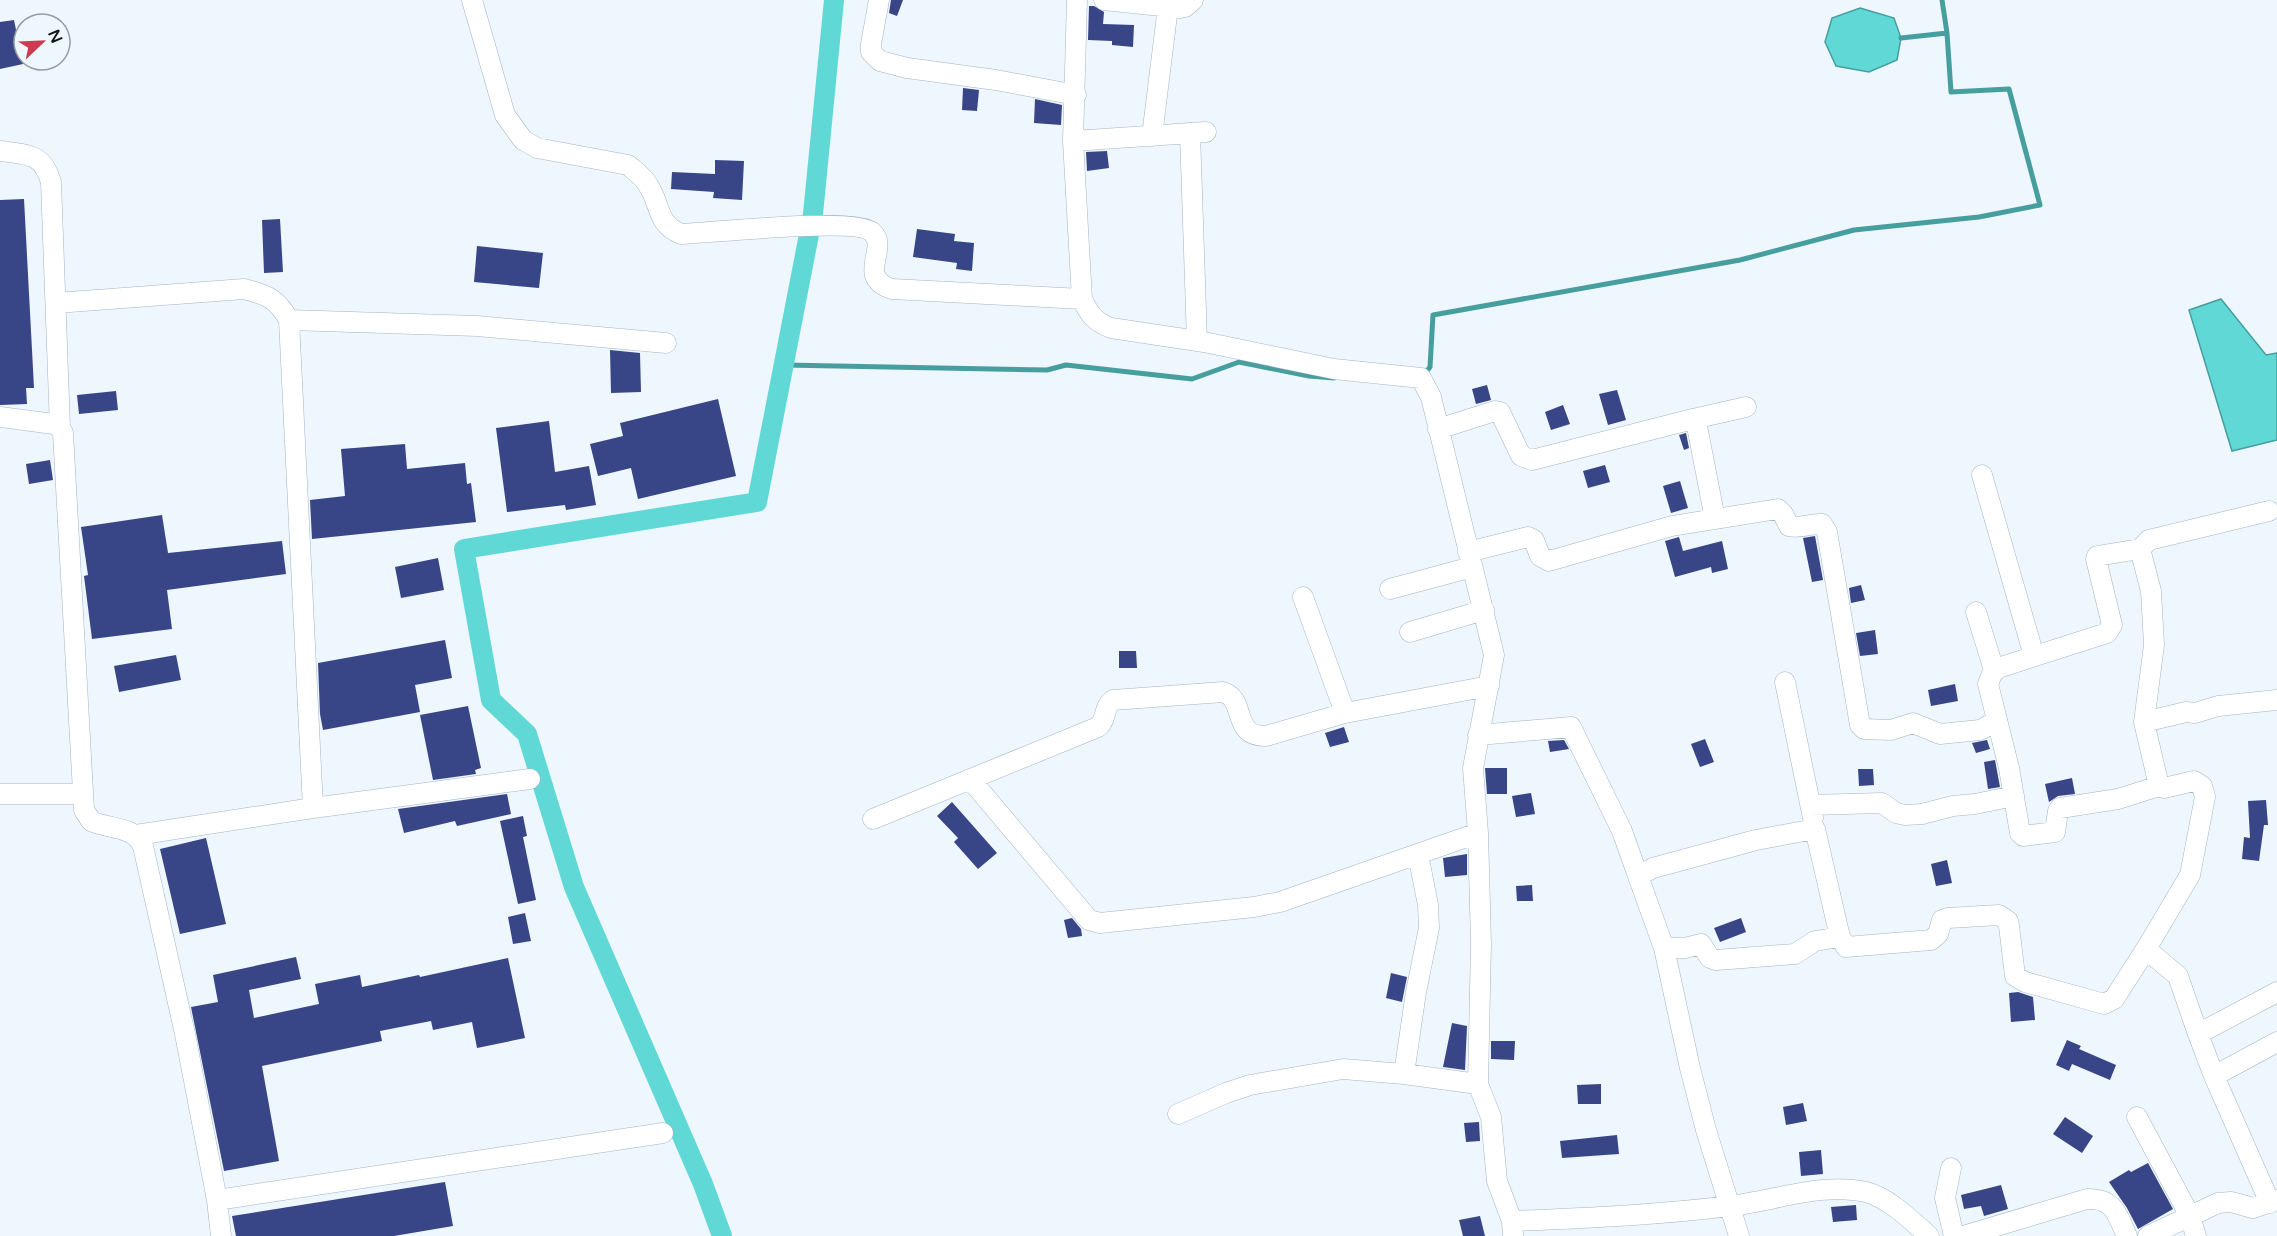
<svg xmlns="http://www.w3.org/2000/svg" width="2277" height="1236" viewBox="0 0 2277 1236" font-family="'Varela Round',sans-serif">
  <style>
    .water { fill: #60d9d6; stroke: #479e9e; stroke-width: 1.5 }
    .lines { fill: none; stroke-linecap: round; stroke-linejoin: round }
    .stream { stroke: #479e9e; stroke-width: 5 }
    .canal { stroke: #60d9d6; stroke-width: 20 }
    .building { fill: #384586 }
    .minor-casing { stroke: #a1b5c8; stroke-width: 21 }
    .minor { stroke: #fff; stroke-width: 20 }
  </style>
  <rect width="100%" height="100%" fill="#eef6fe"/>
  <path class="water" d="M1860,8L1894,18L1901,38L1897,60L1869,72L1836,66L1825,42L1832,18Z
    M2221,299L2266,355L2277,353V440L2232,451L2189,310Z"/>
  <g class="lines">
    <path class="stream" d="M1901,38L1947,33
      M784,365L1047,370L1066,365L1192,379L1239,362L1309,376L1334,378
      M1423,376L1430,367L1433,315L1740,260L1854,230L1979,217L2040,205L2009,89L1951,92L1947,33L1942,0"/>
    <path class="canal" d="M722,1236L703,1184L574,887L527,734L491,700L464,549L757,502L813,214L834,0"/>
  </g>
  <path class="building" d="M891,0H903L897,16L889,13Z
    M1089,6H1094L1104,12L1103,24L1134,25L1133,47L1112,45V41L1088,40Z
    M14,20L23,64L0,69V22Z
    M963,88L979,90L977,111L962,110Z
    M1035,99L1062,105L1061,125L1034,123Z
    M1107,151L1109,168L1087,171L1086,152Z
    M715,160L744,161L742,200L713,198L714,192L671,189L672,172L715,174Z
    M24,199L34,388H26L27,404L0,405V200Z
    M280,219L283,272L264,273L262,220Z
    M917,229L955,234L954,241L974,243L972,271L956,269L957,263L913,257Z
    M477,246L543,253L539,288L474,282Z
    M610,350L640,353L641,392L611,393Z
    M1487,385L1491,400L1476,404L1472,389Z
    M1617,390L1626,420L1608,425L1599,394Z
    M116,391L118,410L79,414L77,395Z
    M718,399L736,476L638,499L631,468L598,476L590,444L623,436L620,423Z
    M1563,405L1570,424L1551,430L1545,412Z
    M549,421L555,472L589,466L596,505L566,510L565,505L507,512L496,428Z
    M1686,433L1689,448L1684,450L1679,435Z
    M405,444L407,469L465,463L467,484L471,483L476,522L312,539L310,500L345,496L341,449Z
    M50,460L53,480L29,484L26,464Z
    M1605,465L1610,482L1588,488L1583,471Z
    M1680,481L1688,508L1671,513L1663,486Z
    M162,515L168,553L282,541L286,574L167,590L172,629L92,639L84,576L88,575L81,527Z
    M1815,536L1823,580L1812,582L1803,538Z
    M1679,537L1683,551L1722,541L1728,569L1712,573L1711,567L1675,577L1665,541Z
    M438,558L444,590L401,598L395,567Z
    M1861,585L1865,600L1851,603L1849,588Z
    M1875,630L1878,654L1860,656L1856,633Z
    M445,640L452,678L415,685L420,712L323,730L320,714L318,663Z
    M1119,651H1136L1137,668H1119Z
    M176,655L181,680L119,692L114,666Z
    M1955,684L1958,701L1931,706L1928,690Z
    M468,706L481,768L475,770L476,774L433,780L420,715Z
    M1344,727L1349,742L1330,747L1325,733Z
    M1705,739L1714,762L1700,767L1691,744Z
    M1564,740L1569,749L1550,752L1548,741Z
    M1987,740L1990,749L1976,753L1972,743Z
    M1995,760L2000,787L1988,789L1984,762Z
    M1485,768H1507V794H1487Z
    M1858,769H1873L1874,785L1859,786Z
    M2072,778L2075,794L2058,796L2049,802L2045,784Z
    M1531,793L1535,814L1516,817L1512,796Z
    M507,794L511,814L457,826L455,821L404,833L398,809Z
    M2266,800L2268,825H2264L2259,861L2242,859L2244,837L2250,838L2248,801Z
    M952,802L997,853L978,869L954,842L958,838L937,816Z
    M523,816L527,836L523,837L536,900L518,904L500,821Z
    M206,838L226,924L180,934L160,849Z
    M1467,854V875L1445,877L1443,858Z
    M1947,860L1952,883L1936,886L1931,864Z
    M1532,885L1533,901H1517L1516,886Z
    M525,913L531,941L513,944L508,917Z
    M1072,918L1081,929L1082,936L1068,938L1064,920Z
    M1741,918L1746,932L1720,942L1714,928Z
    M296,957L301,979L249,990L254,1018L319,1004L315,984L360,975L362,987L419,975L420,977L508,958L525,1038L477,1048L472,1022L433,1030L431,1021L380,1031L382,1041L262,1066L279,1161L224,1171L191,1007L218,1002L213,975Z
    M1391,973L1407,977L1402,1002L1386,998Z
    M2018,992L2033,997L2035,1020L2011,1022L2009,993Z
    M1452,1023L1467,1026L1465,1070L1443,1067Z
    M2067,1040L2081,1046L2079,1049L2116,1065L2110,1080L2072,1064L2069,1071L2056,1065Z
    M1491,1041H1515L1514,1060L1491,1059Z
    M1601,1084V1104H1578L1577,1085Z
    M1803,1103L1807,1121L1786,1125L1783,1107Z
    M2065,1117L2093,1136L2082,1153L2053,1134Z
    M1479,1122L1480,1141L1466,1142L1464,1123Z
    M1617,1135L1619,1154L1562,1158L1560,1141Z
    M1821,1150L1823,1174L1801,1176L1799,1152Z
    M2148,1163L2173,1209L2138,1229L2127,1208L2109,1182L2129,1170L2131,1172Z
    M445,1182L453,1226L394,1236H236L232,1216Z
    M2001,1185L2008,1209L1984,1216L1981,1206L1964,1209L1961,1195Z
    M1856,1205L1857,1220L1833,1222L1831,1207Z
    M1480,1216L1485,1236H1463L1459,1220Z"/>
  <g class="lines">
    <g class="minor-casing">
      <path id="minor" d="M472,0L505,115L523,140L537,148L628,165C635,171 643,176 648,185C661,204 656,224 681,234C711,233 854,217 872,232C890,248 855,277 892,289L1082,299C1089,314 1095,322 1111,328L1204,342L1334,369L1421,378L1431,397L1494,655L1473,768L1478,833L1481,944L1478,1084L1491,1117L1497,1181L1512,1221L1513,1236
        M879,0L871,44V52L880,61L907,68L996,80L1076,95
        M1077,0L1073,141L1082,299
        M1104,0L1180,8L1185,7L1193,0
        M1190,133L1197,341
        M1152,136L1168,7
        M1073,141L1206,132
        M0,151C27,155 42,152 51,182L60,428
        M56,303L244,289C268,295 277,299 289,320L313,808L136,835
        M289,320L477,326L666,343
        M0,417L54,424L60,428L63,433L84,810L91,821C110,830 133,825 143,846L185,1034L217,1200L221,1236
        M1693,419L1746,407
        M1438,429L1495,411L1500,412L1521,456L1532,460L1693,419L1697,426L1715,519
        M1982,475L2034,656
        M2140,549L2097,556L2096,559L2112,625L2107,633L1998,668L1992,674L1988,684L2009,768L2020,833L2023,836L2055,832L2058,811L2060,808L2118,799L2159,786
        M1468,552L1528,537L1534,540L1540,556L1549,561L1672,526L1778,509L1783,514L1789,526C1800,529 1811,523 1822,524L1827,532L1860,725L1864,729L1891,730L1913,723L1940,734L1980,730L1997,721
        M1390,589L1472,567
        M1303,597L1345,713
        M1976,612L1994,670
        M1410,632L1484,610
        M1785,682L1813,818
        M2144,722L2186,712L2195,713L2218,706L2277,700
        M1478,735L1571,727L1622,831L1638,876
        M970,779L1089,920L1100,923L1254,907L1280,902L1478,833
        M0,794H82
        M1811,805L1882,803L1896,813L1905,815L1922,814L1953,806L1975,804L2014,796
        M313,808L530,779
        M873,819L1098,727C1107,720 1103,707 1113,700L1223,692C1247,699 1231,737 1266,736L1345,713L1489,686
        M1664,948H1685L1701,944L1710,958L1716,960L1795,954L1815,941L1840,937
        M2146,949L2190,875L2205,797L2202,786L2194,781L2164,788L2159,786L2144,722L2154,645L2151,591L2140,549L2149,540L2269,511
        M2198,1034L2214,1076L2270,1203
        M1404,1074L1416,992L1429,928L1428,905L1418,854
        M2214,1076L2277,1042
        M1178,1114L1226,1093L1250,1085L1343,1069L1404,1074L1478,1084
        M2137,1117L2190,1216L2196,1236
        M1951,1168L1945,1198L1954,1236
        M217,1200L663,1133
        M1512,1221C1584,1218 1658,1215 1730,1206C1774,1201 1822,1182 1866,1192C1889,1198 1912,1221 1929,1236
        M1739,1236L1706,1130L1690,1068L1664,948L1638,876L1653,868L1756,840L1815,829L1840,937L1846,947L1931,940L1938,934L1942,920L1948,918L1999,915L2008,921L2009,926L2015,976L2025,982L2104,1004L2114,999L2146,949L2178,976L2198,1034L2277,992
        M1963,1236L2087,1199C2115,1198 2117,1215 2127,1236
        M2148,1236L2218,1203L2231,1202L2253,1208L2277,1200"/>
    </g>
    <use href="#minor" class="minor"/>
  </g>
  <g transform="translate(42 42) rotate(67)"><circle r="28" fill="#eef6fe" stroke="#949ca4" stroke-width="1.5"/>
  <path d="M0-4.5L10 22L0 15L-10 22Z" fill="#cc3c4f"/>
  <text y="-9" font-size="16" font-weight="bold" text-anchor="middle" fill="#0e161c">N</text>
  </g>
</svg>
